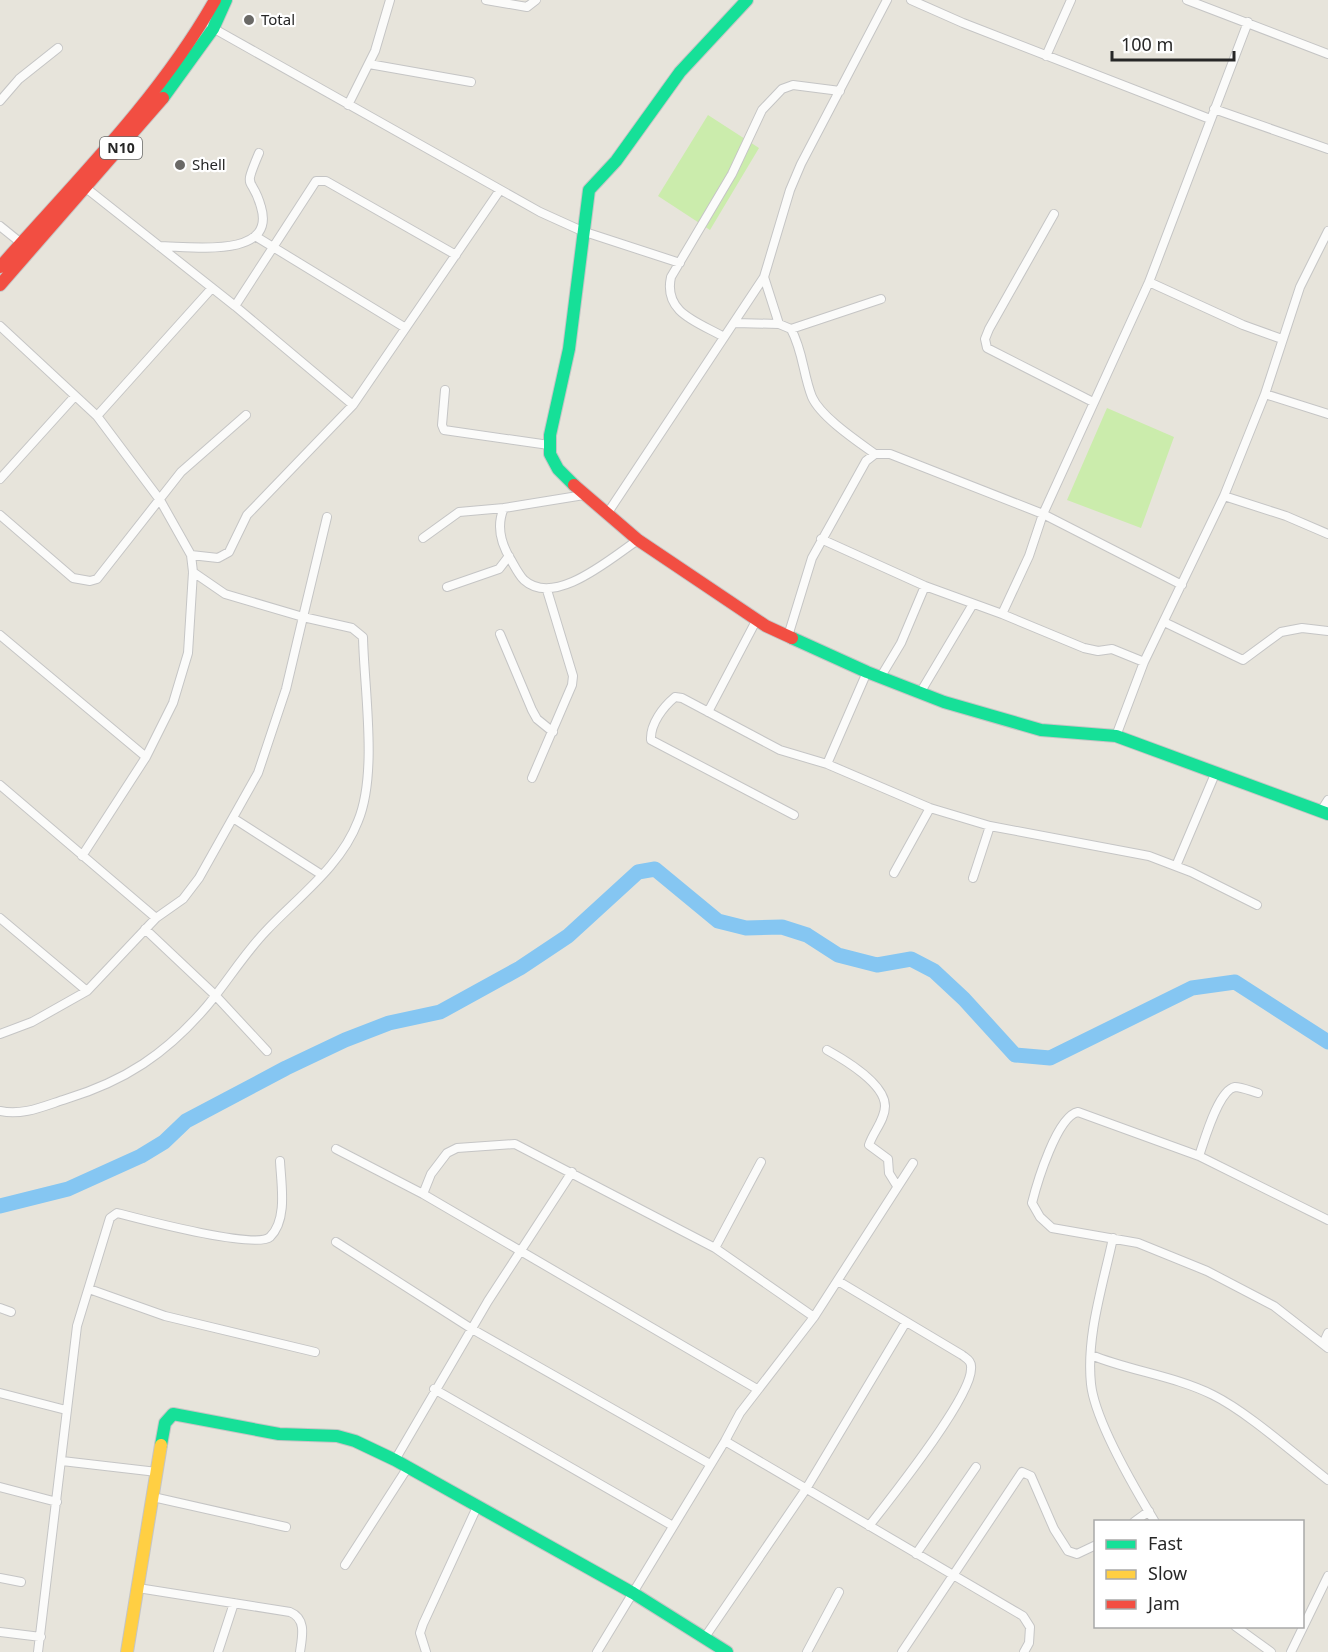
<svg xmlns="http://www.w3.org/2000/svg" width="1328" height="1652" viewBox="0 0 1328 1652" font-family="'Noto Sans',sans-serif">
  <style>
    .pitch { fill: #cbecac }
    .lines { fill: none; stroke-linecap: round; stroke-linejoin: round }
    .river { stroke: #85c6f2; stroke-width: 15 }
    .street-casing { stroke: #c5c5c5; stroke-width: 10 }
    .fast-casing { stroke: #c5c5c5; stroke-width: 14 }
    .slow-casing { stroke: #c5c5c5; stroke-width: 14 }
    .jam-casing { stroke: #c5c5c5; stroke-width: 14 }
    .street { stroke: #fbfbfa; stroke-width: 8 }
    .fast { stroke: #16e098; stroke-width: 12 }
    .slow { stroke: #ffcf43; stroke-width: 12 }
    .jam { stroke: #f24e42; stroke-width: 12 }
    .poi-dot { fill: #6a6966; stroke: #fff; stroke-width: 2 }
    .labels { text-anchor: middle; stroke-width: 4.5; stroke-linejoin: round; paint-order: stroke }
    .shield { fill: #fff; stroke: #686868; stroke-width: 1.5 }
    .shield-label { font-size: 14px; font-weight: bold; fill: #272727 }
    .poi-label { font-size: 15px; fill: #272727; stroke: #fff; text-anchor: start }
  </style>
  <rect width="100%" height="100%" fill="#e7e4db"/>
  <path class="pitch" d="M708,115L759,148L710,230L658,196Z
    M1107,408L1174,437L1141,528L1067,500Z"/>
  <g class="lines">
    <path class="river" d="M0,1206L68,1189L141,1156L164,1142L186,1121L286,1068L345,1040L389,1023L440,1012L520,968L568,936L638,872L655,869L718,921L746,928L782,927L807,935L838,955L877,965L911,959L934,971L964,999L1015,1055L1050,1058L1192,988L1235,982L1328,1042"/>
    <g class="street-casing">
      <path id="street" d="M486,0L527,7L536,0
        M911,0L963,23L1210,119
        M1187,0L1328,54
        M211,27L540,212L582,231L680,263
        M1046,56L1071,0
        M369,64L471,82
        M0,101L19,79L58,48
        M348,105L375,51L390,0
        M1214,109L1328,149
        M86,188L235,306
        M1054,214L989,329L985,339L987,348L1093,402
        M0,226L21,243
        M255,236L404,327
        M159,246C188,246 277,260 261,207C252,174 242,193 259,153
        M764,277L779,324
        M1149,282L1243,325L1282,339
        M735,323L779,324L791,329L881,299
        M0,326L97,416L160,500L191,555L193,572L188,653L173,703L146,757L82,856
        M791,329C803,351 803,374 812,397C821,417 857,441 875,454
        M724,337C698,322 663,313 671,277L732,174L762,110L782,89L793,85L840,91
        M445,390L442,425L444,430L549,445
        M1265,394L1328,414
        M353,405L235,306L316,181H326L456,255
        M97,416L212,288
        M0,479L75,396
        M584,495L504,508C496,526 501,544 511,560C515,567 519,575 524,580C555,608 612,557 638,540
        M1224,496L1286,516L1328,534
        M607,514L764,277L790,190L801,164L887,0
        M0,515L73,578L90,581L97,579L181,472L246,415
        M423,538L459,512L504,508
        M821,539L925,586L1002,614L1029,556L1043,514L1149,282L1248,22
        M191,555L218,558L229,552L247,515L353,405L500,190
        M447,587L499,569L509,556
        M1002,614L1084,648L1098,651L1112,649L1144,662
        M1164,622L1243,660L1281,632L1302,628L1328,631
        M500,634L532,710L537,719L553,732
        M0,635L146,757
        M788,636L812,558L866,461L875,454H890L1043,514L1182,585
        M880,678L901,643L925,586
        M920,693L973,604
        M708,712L757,619
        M1116,736L1144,662L1224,496L1265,394L1300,287L1328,231
        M827,764L867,672
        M532,778L572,685L573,676L547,590
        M0,785L156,918L183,899L199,878L258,773L286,689L303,617L225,594L193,572
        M1321,811L1328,800
        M794,815L651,740C650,724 663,707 675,697L682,698L780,750L827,764L930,808L990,826L1149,856L1191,872L1257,905
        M233,818L322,875
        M1176,866L1215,774
        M894,873L930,808
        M973,878L990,826
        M0,918L87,991
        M145,929L215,995L267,1051
        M0,1034L32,1022L87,991L156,918
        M827,1050C845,1060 885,1084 885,1106C885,1120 873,1132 869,1145L888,1159L889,1173L897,1186
        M0,1111C23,1116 44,1106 66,1099C125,1081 166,1054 207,1006C227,982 244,954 266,931C298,897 341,866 358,821C378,773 364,689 363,637L352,628L303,617L327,517
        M336,1149L423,1194L757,1389
        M1199,1156C1204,1142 1218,1090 1235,1087C1241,1087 1251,1091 1258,1093
        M423,1194L431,1174L447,1153L457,1148L515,1144L715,1248L814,1317
        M1328,1220L1199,1156L1078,1112C1057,1116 1037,1183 1032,1203L1040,1217L1052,1228L1138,1243L1207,1271L1274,1306L1328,1348
        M1113,1238C1103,1285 1086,1336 1091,1384C1095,1421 1135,1489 1155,1522
        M336,1242L472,1329L710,1464
        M715,1248L761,1162
        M838,1281L962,1355C967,1359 972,1361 971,1369C971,1398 890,1499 869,1526
        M89,1289L165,1316L315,1352
        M0,1308L11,1312
        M1323,1344L1328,1333
        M1091,1355C1130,1371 1175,1376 1213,1395C1249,1413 1294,1454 1328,1480
        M434,1389L673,1526
        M0,1393L66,1410
        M725,1441L1023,1616L1030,1627L1029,1643L1024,1652
        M395,1460L488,1301L572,1172
        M62,1461L157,1472
        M0,1487L57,1502
        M153,1497L286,1527
        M1134,1522L1149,1511
        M916,1554L976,1467
        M345,1565L408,1467
        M0,1578L21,1582
        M138,1588L290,1612C307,1619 302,1637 300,1652
        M1235,1626L1271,1652
        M0,1632L41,1637
        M705,1637L806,1489L906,1322
        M38,1652L77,1326L110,1218L117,1213C140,1219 256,1250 270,1237C288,1220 281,1183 280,1161
        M218,1652L234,1603
        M426,1652L420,1633L423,1624L477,1507
        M597,1652L725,1441L740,1413L814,1317L913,1163
        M807,1652L839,1592
        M902,1652L1022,1472L1031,1476L1054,1529L1068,1551L1077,1554L1096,1545
        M1291,1652L1328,1576"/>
    </g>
    <g class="fast-casing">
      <path id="fast" d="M163,98L213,29L226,0
        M574,485L558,469L550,454V435L569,349L589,190L616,161L680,72L747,0
        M792,638L867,672L944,702L1041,730L1116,736L1328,814
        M161,1445L165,1423L173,1414L279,1434L337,1436L355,1441L395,1460L633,1593L727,1652"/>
    </g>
    <g class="slow-casing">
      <path id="slow" d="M127,1652L161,1445"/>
    </g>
    <g class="jam-casing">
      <path id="jam" d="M0,267C75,182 159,99 215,0
        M0,285L163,98
        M574,485L638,540L766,626L792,638"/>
    </g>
    <use href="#street" class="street"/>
    <use href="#fast" class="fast"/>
    <use href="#slow" class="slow"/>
    <use href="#jam" class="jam"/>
  </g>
  <g class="poi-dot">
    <circle cx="249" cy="20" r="6"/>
    <circle cx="180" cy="165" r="6"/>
  </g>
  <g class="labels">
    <rect class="shield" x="100" y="137" width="42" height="22" rx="4.5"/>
    <g class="shield-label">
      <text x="121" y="153">N10</text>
    </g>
    <g class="poi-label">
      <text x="261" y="25">Total</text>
      <text x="192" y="170">Shell</text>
    </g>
  </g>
  <rect x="1094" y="1520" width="210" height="108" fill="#ffffff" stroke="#a9a9a9" stroke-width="1.5"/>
  <rect x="1106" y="1540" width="30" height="9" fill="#16e098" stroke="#a9a9a9" stroke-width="1.5"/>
  <text x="1148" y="1550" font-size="18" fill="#272727">Fast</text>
  <rect x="1106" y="1570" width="30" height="9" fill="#ffcf43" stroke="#a9a9a9" stroke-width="1.5"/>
  <text x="1148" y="1580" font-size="18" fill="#272727">Slow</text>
  <rect x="1106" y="1600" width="30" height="9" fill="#f24e42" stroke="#a9a9a9" stroke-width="1.5"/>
  <text x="1148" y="1610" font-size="18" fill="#272727">Jam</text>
  <path d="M1112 51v9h122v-9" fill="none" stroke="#272727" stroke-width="3"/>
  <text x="1121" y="51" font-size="18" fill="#272727" stroke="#ffffff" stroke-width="4.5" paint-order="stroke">100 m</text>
</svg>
